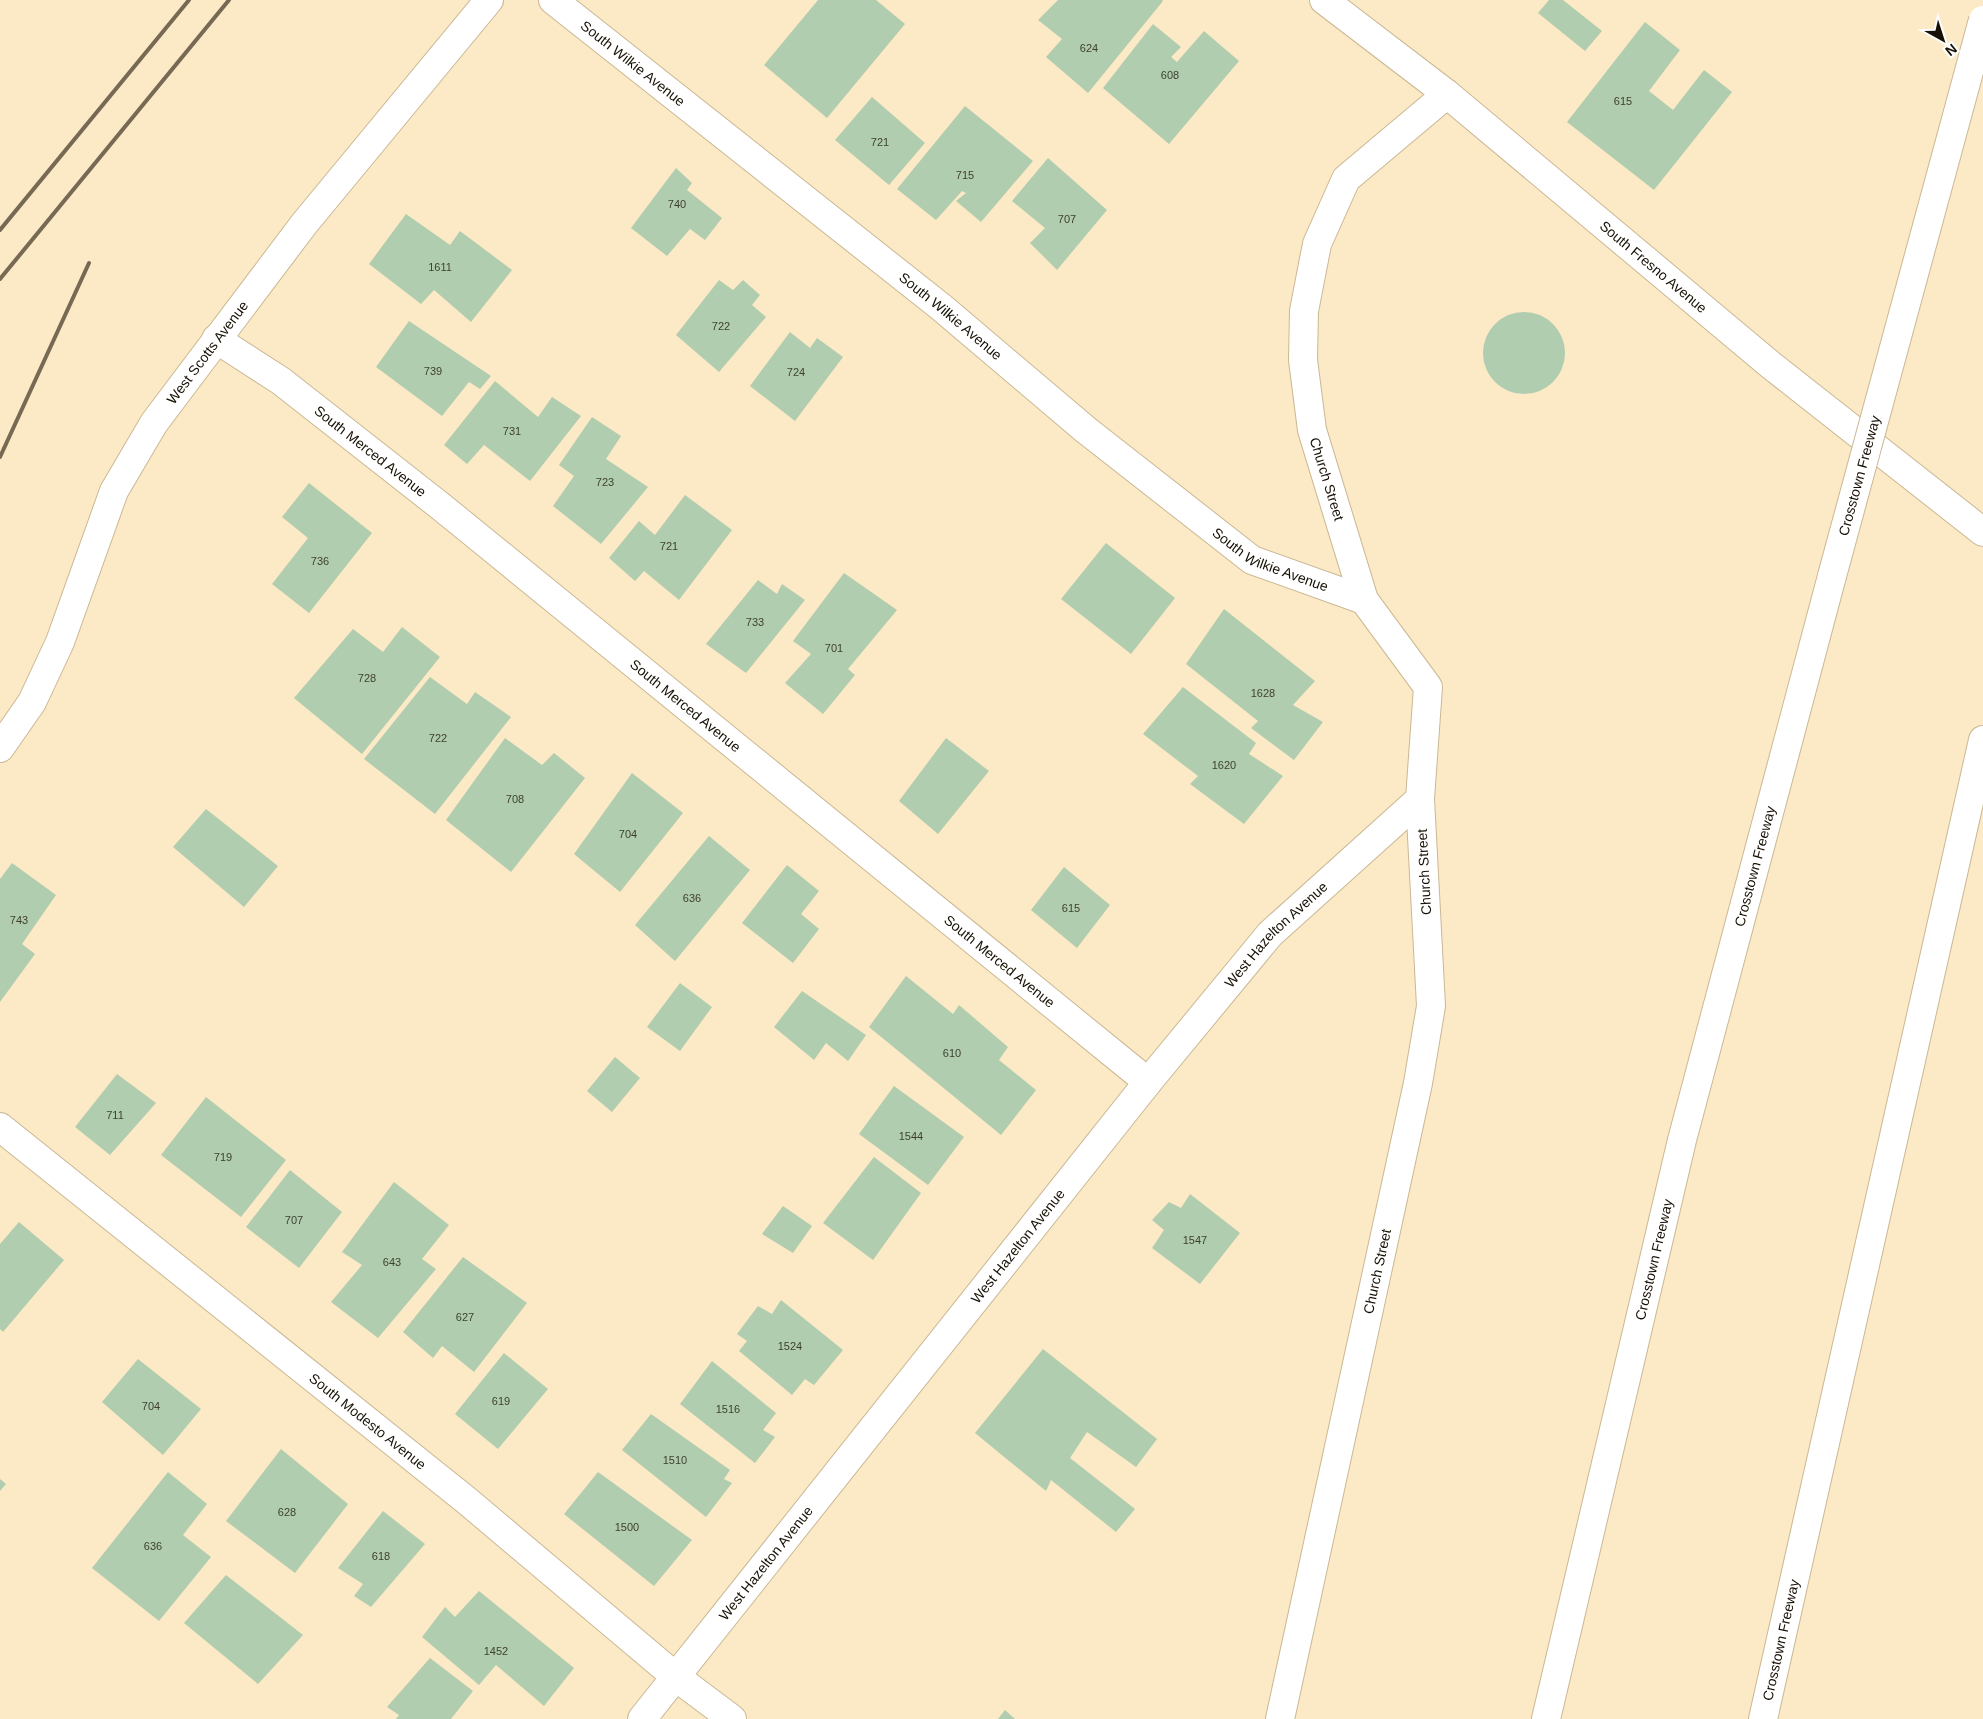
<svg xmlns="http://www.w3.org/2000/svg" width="1983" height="1719" viewBox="0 0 1983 1719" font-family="Helvetica,sans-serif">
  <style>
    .building { fill: #b1cdaf }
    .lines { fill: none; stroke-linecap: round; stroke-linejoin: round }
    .minor-casing { stroke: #cab895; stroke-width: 30 }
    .highway-casing { stroke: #cab895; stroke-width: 30 }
    .minor { stroke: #fff; stroke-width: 28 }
    .highway { stroke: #fff; stroke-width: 28 }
    .rail { stroke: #766a55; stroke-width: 4 }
    .highway-bridge-casing { stroke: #cab895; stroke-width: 30; stroke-linecap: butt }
    .highway-bridge { stroke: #fff; stroke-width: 28 }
    .labels { text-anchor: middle; stroke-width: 4; stroke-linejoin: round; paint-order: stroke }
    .number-label { font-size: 11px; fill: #3e4030 }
    .street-label { font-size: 14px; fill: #171105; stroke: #fff }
  </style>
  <rect width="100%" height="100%" fill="#fce9c5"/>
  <path class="building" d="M818,0H876L905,24L827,118L764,65Z
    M1058,0H1162L1163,1L1088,93L1046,57L1062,39L1038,20Z
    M1549,0H1563L1602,31L1585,51L1538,13Z
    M1645,22L1680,50L1649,91L1673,110L1704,70L1732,92L1654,190L1567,122Z
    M1153,24L1181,47L1171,57L1177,62L1204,31L1239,61L1169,144L1103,88Z
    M872,97L925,143L889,185L835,140Z
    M965,106L1033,161L981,222L956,201L966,193L962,191L936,220L897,189Z
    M1048,158L1107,210L1057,270L1030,243L1045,228L1012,201Z
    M676,168L692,183L687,190L722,218L705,240L690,229L667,256L631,228Z
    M406,214L450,245L460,231L512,270L471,322L434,290L421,304L369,264Z
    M719,280L733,290L743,280L760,295L752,305L766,317L719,372L676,335Z
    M1483 353a41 41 0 1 1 82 0a41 41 0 1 1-82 0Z
    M409,321L491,376L480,389L469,382L442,416L376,367Z
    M790,332L810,348L817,338L843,357L795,421L750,386Z
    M495,381L538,417L552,397L581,416L530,481L484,445L467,464L444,445Z
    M592,417L621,436L606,459L648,487L601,544L553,506L574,476L559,465Z
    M309,483L372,533L309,613L272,584L308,538L282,517Z
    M685,495L732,530L679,600L644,571L635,581L609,558L639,521L655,535Z
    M1106,543L1175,598L1131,654L1061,599Z
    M844,573L897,610L848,669L855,675L823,714L785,683L811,654L793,641Z
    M758,580L777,594L782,584L805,600L746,673L706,644Z
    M1224,609L1315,681L1293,705L1323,722L1294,760L1251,728L1258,721L1186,664Z
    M402,627L440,657L362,754L294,698L353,629L383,652Z
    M430,677L467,704L475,692L511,717L435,814L364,759Z
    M1183,687L1256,743L1249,754L1283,776L1244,824L1190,784L1198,776L1143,734Z
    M505,738L542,765L554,753L585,778L511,872L446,820Z
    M946,738L989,771L938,834L899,801Z
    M632,773L683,813L620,892L574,854Z
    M206,809L278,866L244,907L173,847Z
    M709,836L750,870L675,961L635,925Z
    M12,863L56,895L22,944L35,954L0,1002V879Z
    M787,865L819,891L801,914L819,929L793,963L742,923Z
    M1064,867L1110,905L1077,948L1031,910Z
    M906,976L953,1014L959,1005L1008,1047L999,1060L1036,1090L1001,1135L869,1027Z
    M680,983L712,1007L680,1051L647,1027Z
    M802,991L866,1035L848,1061L826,1043L814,1060L774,1027Z
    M615,1057L640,1078L612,1112L587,1091Z
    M117,1074L156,1103L110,1155L75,1127Z
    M894,1086L964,1137L928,1185L859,1134Z
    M206,1097L286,1160L241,1217L161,1155Z
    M874,1157L921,1193L873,1260L823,1223Z
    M290,1170L342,1212L299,1268L246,1227Z
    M394,1182L449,1225L422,1259L436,1269L378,1338L331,1302L362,1265L342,1252Z
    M1190,1194L1240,1233L1200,1284L1152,1248L1164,1230L1152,1220L1169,1202L1181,1208Z
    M783,1206L812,1226L793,1253L762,1234Z
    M19,1222L64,1260L3,1332L0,1329V1244Z
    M463,1257L527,1303L474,1372L442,1346L433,1358L403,1332Z
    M781,1300L843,1350L814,1385L805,1379L792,1395L739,1351L747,1341L737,1334L758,1306L772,1314Z
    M1043,1349L1157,1439L1136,1467L1087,1432L1070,1458L1135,1509L1116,1532L1051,1480L1046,1491L975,1433Z
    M504,1353L548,1389L498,1449L455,1414Z
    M138,1359L201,1409L163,1455L102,1402Z
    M712,1361L776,1413L763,1430L775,1437L755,1463L680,1404Z
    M651,1414L730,1470L724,1479L732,1483L706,1517L622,1450Z
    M281,1449L348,1504L295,1573L226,1521Z
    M168,1472L207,1504L183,1535L211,1557L159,1621L92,1568Z
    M598,1472L692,1540L654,1586L564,1514Z
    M0,1479L6,1484L0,1491Z
    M383,1511L425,1544L371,1607L354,1596L363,1584L338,1568Z
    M226,1575L303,1635L258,1684L184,1623Z
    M479,1591L574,1668L544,1706L496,1665L479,1685L422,1637L445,1607L455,1617Z
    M430,1658L473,1691L451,1719H396L399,1715L387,1707Z
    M1005,1710L1015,1719H998Z"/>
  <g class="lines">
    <g class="minor-casing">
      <g id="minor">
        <path id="s1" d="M553,0L941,307L1086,430L1252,560L1364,600"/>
        <path id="s2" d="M1324,0L1447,94L1772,366L1983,532"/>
        <path id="s3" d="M216,339L281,381L439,505L1148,1082"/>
        <path id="s4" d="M0,748L32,702L60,642L114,491L154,423L304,224L489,0"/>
        <path id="s5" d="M0,1127L466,1500L676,1677L732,1719"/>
        <path id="s6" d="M642,1719L1148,1082L1270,934L1420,799"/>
        <path id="s7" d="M1280,1719L1418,1083L1431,1006L1420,799L1428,687L1364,600L1312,430L1303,360L1304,311L1317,244L1346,179L1447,94"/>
      </g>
    </g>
    <g class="highway-casing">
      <g id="highway">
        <path id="s8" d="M1546,1719L1682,1140L1832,576"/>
        <path id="s9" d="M1763,1719L1983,740"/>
      </g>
    </g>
    <use href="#minor" class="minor"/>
    <use href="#highway" class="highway"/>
    <path class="rail" d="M0,230L189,0
      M0,279L229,0
      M0,457L89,263"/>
    <g class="highway-bridge-casing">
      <g id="highway-bridge">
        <path id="s10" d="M1832,576L1983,20"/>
      </g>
    </g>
    <use href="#highway-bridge" class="highway-bridge"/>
  </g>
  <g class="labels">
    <g class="number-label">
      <text x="1089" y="52">624</text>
      <text x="1170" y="79">608</text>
      <text x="1623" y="105">615</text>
      <text x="880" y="146">721</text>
      <text x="965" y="179">715</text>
      <text x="677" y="208">740</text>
      <text x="1067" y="223">707</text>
      <text x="440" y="271">1611</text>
      <text x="721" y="330">722</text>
      <text x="433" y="375">739</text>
      <text x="796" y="376">724</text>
      <text x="512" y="435">731</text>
      <text x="605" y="486">723</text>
      <text x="669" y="550">721</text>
      <text x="320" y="565">736</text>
      <text x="755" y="626">733</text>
      <text x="834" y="652">701</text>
      <text x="367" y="682">728</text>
      <text x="1263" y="697">1628</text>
      <text x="438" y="742">722</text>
      <text x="1224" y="769">1620</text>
      <text x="515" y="803">708</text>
      <text x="628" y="838">704</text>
      <text x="692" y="902">636</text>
      <text x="1071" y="912">615</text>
      <text x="19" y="924">743</text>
      <text x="952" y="1057">610</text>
      <text x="115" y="1119">711</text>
      <text x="911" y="1140">1544</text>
      <text x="223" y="1161">719</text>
      <text x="294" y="1224">707</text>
      <text x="1195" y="1244">1547</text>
      <text x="392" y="1266">643</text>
      <text x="465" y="1321">627</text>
      <text x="790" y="1350">1524</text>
      <text x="501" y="1405">619</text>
      <text x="151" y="1410">704</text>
      <text x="728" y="1413">1516</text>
      <text x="675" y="1464">1510</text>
      <text x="287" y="1516">628</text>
      <text x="627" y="1531">1500</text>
      <text x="153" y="1550">636</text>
      <text x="381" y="1560">618</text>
      <text x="496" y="1655">1452</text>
    </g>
    <g class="street-label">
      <text dy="5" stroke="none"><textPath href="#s1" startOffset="102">South Wilkie Avenue</textPath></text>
      <text dy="5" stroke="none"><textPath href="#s2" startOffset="424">South Fresno Avenue</textPath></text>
      <text dy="5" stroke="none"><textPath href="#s1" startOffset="508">South Wilkie Avenue</textPath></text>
      <text dy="5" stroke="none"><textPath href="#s4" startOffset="450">West Scotts Avenue</textPath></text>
      <text dy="5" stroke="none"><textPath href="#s3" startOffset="191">South Merced Avenue</textPath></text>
      <text dy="5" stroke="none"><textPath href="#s10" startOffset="104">Crosstown Freeway</textPath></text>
      <text transform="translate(1327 479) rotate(73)" y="5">Church Street</text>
      <text dy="5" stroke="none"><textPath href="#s1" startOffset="912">South Wilkie Avenue</textPath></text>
      <text dy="5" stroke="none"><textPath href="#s3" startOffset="596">South Merced Avenue</textPath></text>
      <text dy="5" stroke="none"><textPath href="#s8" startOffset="878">Crosstown Freeway</textPath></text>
      <text transform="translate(1424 872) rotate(-93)" y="5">Church Street</text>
      <text dy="5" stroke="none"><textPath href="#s6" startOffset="1009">West Hazelton Avenue</textPath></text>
      <text dy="5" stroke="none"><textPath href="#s3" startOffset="1001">South Merced Avenue</textPath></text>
      <text dy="5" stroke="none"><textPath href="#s6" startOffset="604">West Hazelton Avenue</textPath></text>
      <text dy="5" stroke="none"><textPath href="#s8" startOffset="472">Crosstown Freeway</textPath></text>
      <text dy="5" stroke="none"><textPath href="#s7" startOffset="458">Church Street</textPath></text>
      <text dy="5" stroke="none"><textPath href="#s5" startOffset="471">South Modesto Avenue</textPath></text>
      <text dy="5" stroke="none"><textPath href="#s6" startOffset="199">West Hazelton Avenue</textPath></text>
      <text dy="5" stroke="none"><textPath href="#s9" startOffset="81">Crosstown Freeway</textPath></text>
    </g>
  </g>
  <g transform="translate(1943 40) rotate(141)" stroke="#ffffff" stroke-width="4" paint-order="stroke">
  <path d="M0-4L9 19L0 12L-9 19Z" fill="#171105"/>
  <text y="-8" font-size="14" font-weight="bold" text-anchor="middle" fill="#171105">N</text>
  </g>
</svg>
